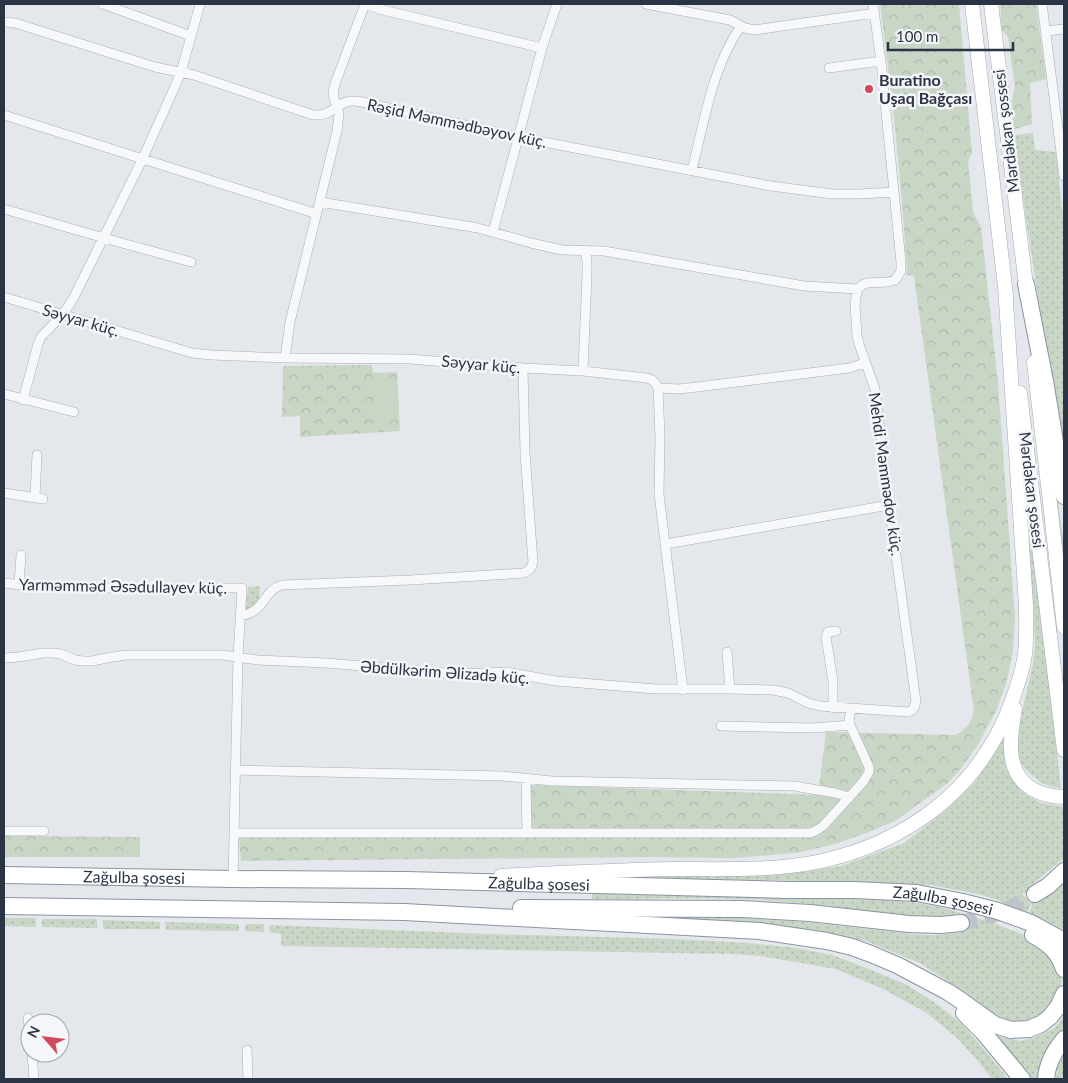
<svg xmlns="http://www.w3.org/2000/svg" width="1068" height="1083" viewBox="0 0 1068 1083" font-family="Lato,sans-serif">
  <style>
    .grass { fill: url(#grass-dots) }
    .forest { fill: url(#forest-crowns) }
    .garden { fill: #c9d6c5 }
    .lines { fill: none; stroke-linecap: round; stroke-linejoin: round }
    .highway-tunnel { stroke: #bfc3cb; stroke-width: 16; stroke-dasharray: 16 8; stroke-linecap: butt }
    .street-casing { stroke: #a9aeb7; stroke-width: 10 }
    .primary-casing { stroke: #a3abb8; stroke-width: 15 }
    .highway-casing { stroke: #8b94a3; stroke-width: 18 }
    .street { stroke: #f7f8fa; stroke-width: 9 }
    .primary { stroke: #fff; stroke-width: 14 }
    .highway { stroke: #fff; stroke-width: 16 }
    .poi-dot { fill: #d1495b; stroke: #f4f6f9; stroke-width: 2 }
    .labels { text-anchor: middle; stroke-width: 5; stroke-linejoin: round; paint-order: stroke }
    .poi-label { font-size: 16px; font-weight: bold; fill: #2b3445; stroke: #f4f6f9; text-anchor: start }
    .street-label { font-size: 16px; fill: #2b3445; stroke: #f4f6f9 }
  </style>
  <defs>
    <pattern id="grass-dots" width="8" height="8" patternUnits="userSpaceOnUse" patternTransform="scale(1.25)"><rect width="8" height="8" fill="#c9d6c5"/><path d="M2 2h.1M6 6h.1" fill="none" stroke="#adb8ab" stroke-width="1.8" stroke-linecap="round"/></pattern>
    <pattern id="forest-crowns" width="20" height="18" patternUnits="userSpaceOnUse" patternTransform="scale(1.25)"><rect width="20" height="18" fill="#c9d6c5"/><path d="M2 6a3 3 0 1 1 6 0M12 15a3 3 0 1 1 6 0" fill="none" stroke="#adb8ab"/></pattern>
  </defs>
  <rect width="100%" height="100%" fill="#e4e7ec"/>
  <path class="grass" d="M1033,133L1035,150L1056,152L1064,229V466L1027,225L1014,135Z
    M1050,450L1064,544V594Z
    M1024,469L1061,788L1049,786L1040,782L1023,767L1019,757L1017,744L1019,724L1033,664L1035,646L1033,595L1022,490Z
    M260,586L259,601L251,609H246L248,587Z
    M1003,739L1006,768L1020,791L1041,803L1064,807V858L1022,893L1031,904L1027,912L995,899L978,894L931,885L771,880L624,879L623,877L772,874L806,871L841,866L904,843L944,812L975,782Z
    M1064,881V930L1029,912L1033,904Z
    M592,894H716L821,896L875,899L919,903L944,908L962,913L993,923L1029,937L1042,944L1062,973L1060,996L1051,1010L1021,1026L986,1015L949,982L920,963L866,941L809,929L726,923L606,916L607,913L727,917L805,922L913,934L934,935L964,932L962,913C932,922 899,916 868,912C842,908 815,904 789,902C724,896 657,899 592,899Z
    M4,918H36V927L4,926Z
    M42,919H97V928L42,927Z
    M103,920L160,922V929H103Z
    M165,922L239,924V931L166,930Z
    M245,924H264V932L245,931Z
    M269,925L488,934L676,939L748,943L796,948L832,955L874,971L907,985L934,1002L961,1023L987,1053L1008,1079H992L977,1060L956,1037L927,1013L883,989L836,969L761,956L731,954L281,946V934L270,932Z
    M1064,1016V1029L1050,1046L1040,1079H1031L997,1036L1020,1041L1036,1037L1054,1028Z
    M1064,1052V1079H1056L1057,1068Z"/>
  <path class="forest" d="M880,4H959L972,153L968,161L973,212L981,227L998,383L1015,617L1013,652L1006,684L996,711L979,743L963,766L948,783L895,821L869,832L835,844L796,853L734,858L649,857L241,861L239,837H532L531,785L818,795L826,732L956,735C967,728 971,723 974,711L914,276L907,275C902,184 892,94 880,4Z
    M1000,4H1036L1046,79L1030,83L1032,124L1014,129L1012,100L1015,86L1008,37L1002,30Z
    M372,365L373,373L397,372L400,431L300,437V416L282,417L283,366Z
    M4,836L140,837V857H4Z"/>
  <path class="garden" d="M396,377L399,420L376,421L374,379Z"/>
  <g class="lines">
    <path class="highway-tunnel" d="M961,923L999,913L1013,907L1035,894"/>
    <g class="street-casing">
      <path id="street" d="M103,4L191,36
        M367,4L379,9L542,48
        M646,4L730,20L745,28L754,30L875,13
        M1042,4L1064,176
        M4,22L15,23L155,67L194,75L313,115C331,116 332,107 346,102C351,100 357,101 362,102L518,137L771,186L832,194H860L894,192
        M1046,31L1064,29
        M829,68L881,61
        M4,115L317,214
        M692,170C704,123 712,67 741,26
        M320,202L478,228L531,243L562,250L604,251L804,286L858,289
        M4,209L104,238L191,262
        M493,232L542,48L557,4
        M4,297L192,353L211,355L285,358L409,359L523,368L583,371L647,378L652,380L656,384L658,388L660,436L659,494L683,690
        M285,358L290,322L337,131L339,114L334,98L333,92L336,81L365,4
        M583,371L587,275V261L585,250
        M658,388L679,389L697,387L849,368L865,363
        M4,394L74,412
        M23,400L38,344L41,337L63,314L73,299L142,160L176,84L181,72L200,4
        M4,493L43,499
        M35,497L37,455
        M666,544L889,505
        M4,583L30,586L67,588H242L238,657L233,879
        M19,585L21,555
        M241,615C245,615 249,614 252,612C266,605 264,591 282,585L411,580L524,573C529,571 532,568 533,562L525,453L523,368
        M727,652L730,689
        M4,658L18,657L43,653H53L61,654L75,660L83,661H92L107,658L126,655H222L258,660L326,663L458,674L506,672L556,681L656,689H730L773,690L788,693L808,703L820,706L908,712C914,710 915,707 916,701L889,505L875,389L859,344L857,335L855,305L856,297L858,289L862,285L867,283L888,282L895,280L898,276L901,271V262L881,61L873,4
        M833,708V681L826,637L828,632L836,631
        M721,726L814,728L850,725
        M235,770L503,776L552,781L794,786L835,793L842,795L849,798
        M526,779L527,833
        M4,831H44
        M234,833H811L817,830L823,826L863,782L869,772V767L850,725L849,720L851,709
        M28,1018L30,1036
        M247,1050L248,1079
        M32,1053L34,1079"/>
    </g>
    <g class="primary-casing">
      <path id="primary" d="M972,4L1006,295
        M991,4L1027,293
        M1034,362L1064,627
        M1020,393L1064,750
        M1015,709C1010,737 1004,774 1034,790C1044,795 1053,797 1064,797
        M501,876C558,873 616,870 674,869C720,869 773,871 817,862C908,843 982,788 1013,698C1018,684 1023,670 1025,654C1027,638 1026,622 1026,605L1005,286"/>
    </g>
    <g class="highway-casing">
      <g id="highway">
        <path d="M1026,284L1045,381L1064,496"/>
        <path id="s1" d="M4,875L233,879L406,880L788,890H855L917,893L963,902L998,911L1031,923L1064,941"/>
        <path d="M1035,894L1048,886L1064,871"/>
        <path d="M4,906L404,912L760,931L827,941L852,947L871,954L897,965L948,992L963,1002L995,1025L1011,1030L1029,1029L1041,1024L1050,1017L1058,1007L1064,994"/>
        <path d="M521,908L742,909L810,913L909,924L941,925L961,923"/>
        <path d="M1033,935C1049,944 1058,951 1064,969"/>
        <path d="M964,1013L983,1032L1022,1079"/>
        <path d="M1046,1079C1047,1064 1054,1051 1064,1039"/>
      </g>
    </g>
    <use href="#street" class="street"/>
    <use href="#primary" class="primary"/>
    <use href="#highway" class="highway"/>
  </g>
  <circle class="poi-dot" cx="869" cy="89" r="5"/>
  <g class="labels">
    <g class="poi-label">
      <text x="879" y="86">Buratino<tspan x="879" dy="18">Uşaq Bağçası</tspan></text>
    </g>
    <g class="street-label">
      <text transform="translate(457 123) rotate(12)" y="6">Rəşid Məmmədbəyov küç.</text>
      <text transform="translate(1006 131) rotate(-97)" y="6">Mərdəkan şossesi</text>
      <text transform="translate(81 320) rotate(16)" y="6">Səyyar küç.</text>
      <text transform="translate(481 364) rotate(5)" y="6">Səyyar küç.</text>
      <text transform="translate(886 474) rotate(82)" y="6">Mehdi Məmmədov küç.</text>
      <text transform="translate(1032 490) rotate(83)" y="6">Mərdəkan şosesi</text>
      <text transform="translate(123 586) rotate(1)" y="6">Yarməmməd Əsədullayev küç.</text>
      <text transform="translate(445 672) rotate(4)" y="6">Əbdülkərim Əlizadə küç.</text>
      <text dy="6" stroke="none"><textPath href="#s1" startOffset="130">Zağulba şosesi</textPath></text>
      <text dy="6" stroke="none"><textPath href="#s1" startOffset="535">Zağulba şosesi</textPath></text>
      <text dy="6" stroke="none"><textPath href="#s1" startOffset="940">Zağulba şosesi</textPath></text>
    </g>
  </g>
  <rect width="1068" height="1083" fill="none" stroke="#2b3445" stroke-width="10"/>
  <g transform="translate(45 1038) rotate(298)"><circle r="24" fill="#f4f6f9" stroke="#a4a8b1"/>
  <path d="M0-4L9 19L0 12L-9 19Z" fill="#d1495b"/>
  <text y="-8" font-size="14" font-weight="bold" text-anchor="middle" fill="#2b3445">N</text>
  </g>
  <path d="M888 42v8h125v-8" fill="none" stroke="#2b3445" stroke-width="2.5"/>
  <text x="896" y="42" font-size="15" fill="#2b3445" stroke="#f4f6f9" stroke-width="4" paint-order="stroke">100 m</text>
</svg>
